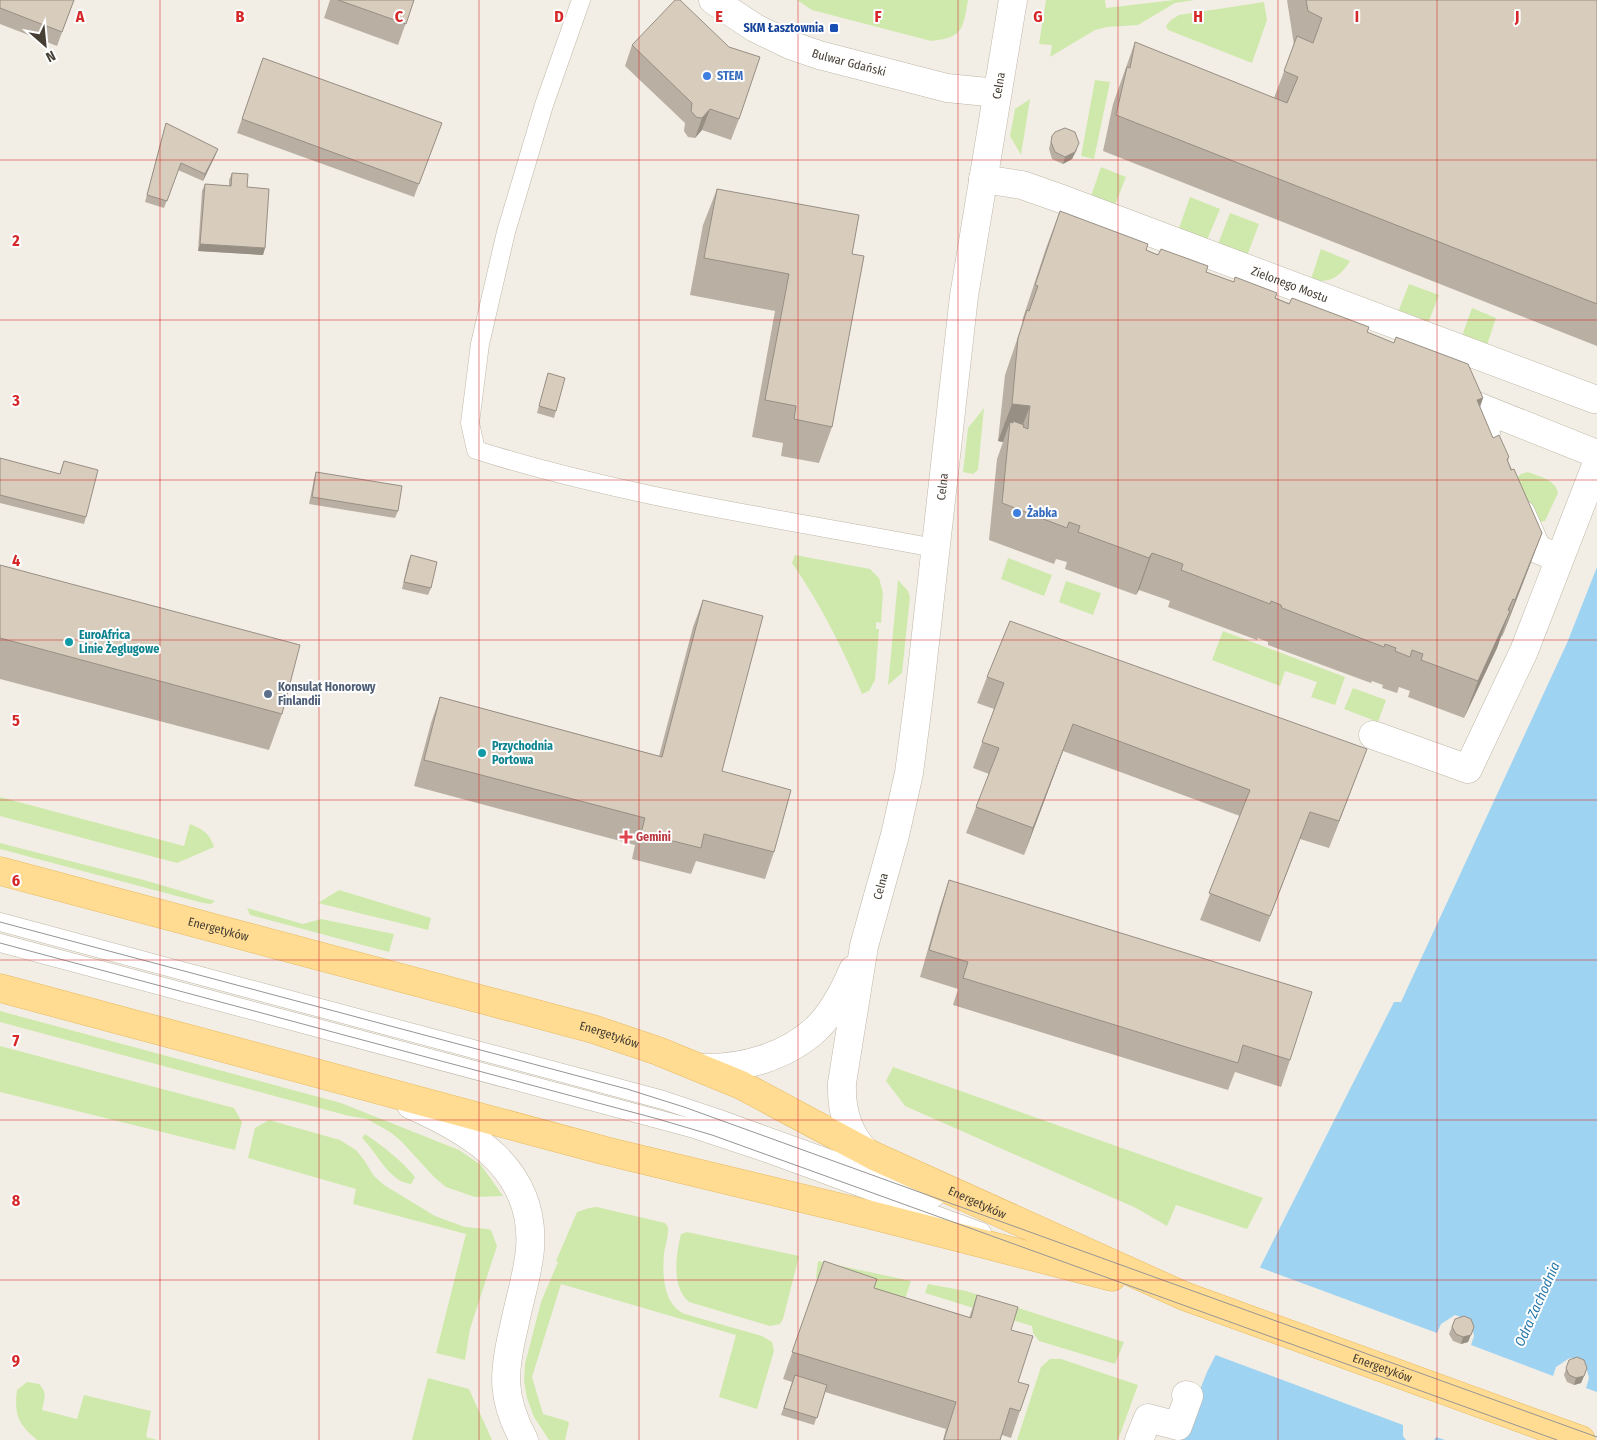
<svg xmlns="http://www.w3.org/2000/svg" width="1597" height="1440" viewBox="0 0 1597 1440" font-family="'Fira Sans Condensed',sans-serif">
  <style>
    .green { fill: #cfe9ac }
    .water { fill: #9fd3f2 }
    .pier { fill: #f3eee5 }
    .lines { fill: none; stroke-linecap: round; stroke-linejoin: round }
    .service-casing { stroke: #bfb6a7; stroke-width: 19 }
    .pedestrian-casing { stroke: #bfb6a7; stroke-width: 29 }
    .minor-casing { stroke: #bfb6a7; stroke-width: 29 }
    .primary-casing { stroke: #e7b95f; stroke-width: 29 }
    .service { stroke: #fff; stroke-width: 18 }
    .pedestrian { stroke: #fff; stroke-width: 28 }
    .minor { stroke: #fff; stroke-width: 28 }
    .primary { stroke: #ffdc92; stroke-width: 28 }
    .tram { stroke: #959595; stroke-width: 1 }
    .wall { fill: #baafa3 }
    .shaded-wall { fill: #978f84 }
    .building { fill: #d8ccbd; stroke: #978f84 }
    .grid { fill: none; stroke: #d62828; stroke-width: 1; stroke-opacity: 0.55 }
    .transit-dot { fill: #1a4fb4; stroke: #fff; stroke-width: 2 }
    .shop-dot { fill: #3f7fe0; stroke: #fff; stroke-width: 2 }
    .culture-dot { fill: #0f9aa8; stroke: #fff; stroke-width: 2 }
    .service-dot { fill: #5c6f8a; stroke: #fff; stroke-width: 2 }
    .health-dot { fill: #e0444e; stroke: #fff; stroke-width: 2 }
    .labels { text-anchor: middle; stroke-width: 4; stroke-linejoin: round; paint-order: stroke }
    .transit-label { font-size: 12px; font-weight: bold; fill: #164399; stroke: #fff; text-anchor: end }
    .street-label { font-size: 12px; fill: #453e34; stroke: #fff }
    .shop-label { font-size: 12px; font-weight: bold; fill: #366cbe; stroke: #fff; text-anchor: start }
    .culture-label { font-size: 12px; font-weight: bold; fill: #0d838f; stroke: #fff; text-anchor: start }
    .service-label { font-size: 12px; font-weight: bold; fill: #4e5e75; stroke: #fff; text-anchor: start }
    .health-label { font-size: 12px; font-weight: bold; fill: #be3a42; stroke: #fff; text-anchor: start }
    .water-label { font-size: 14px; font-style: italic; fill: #2a7aac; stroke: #fff }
    .grid-label { font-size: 16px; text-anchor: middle; font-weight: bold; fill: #d62828; stroke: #fff; stroke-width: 4; stroke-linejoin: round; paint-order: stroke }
  </style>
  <rect width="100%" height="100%" fill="#f3eee5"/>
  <path class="green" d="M797,0H968C963,29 963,38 931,41L812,10Z
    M1046,0H1105L1106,8L1174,0H1195L1175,3L1138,25L1107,27L1095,30L1050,57L1052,45L1039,44Z
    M1264,2L1267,20L1252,63L1168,30L1166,26L1171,20L1179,15Z
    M1095,80L1110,82L1094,159L1081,156Z
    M1030,99L1021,155L1010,136L1015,109Z
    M1101,167L1126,177L1115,205L1091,196Z
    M1190,197L1220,209L1207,240L1179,228Z
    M1230,213L1259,224L1247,256L1218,244Z
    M1321,249L1350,261C1341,276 1329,285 1311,279Z
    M1409,284L1439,295L1428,323L1398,312Z
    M1472,308L1496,318L1487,345L1462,336Z
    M984,408L978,470L973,474L963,472L968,428Z
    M1528,472C1540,477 1555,479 1558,493L1545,521L1538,522L1515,479L1521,474Z
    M795,555L870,569L879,578L883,593L881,623L876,622V629H879L875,680L869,691L862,694C842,647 821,605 792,563Z
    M1008,558L1052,575L1044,596L1001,579Z
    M898,580L908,591L910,597L902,673L888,685Z
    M1066,581L1101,593L1093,615L1059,602Z
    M1223,631L1345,677L1335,705L1311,697L1317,682L1285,671L1280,686L1212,660Z
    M1353,688L1386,700L1378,722L1344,709Z
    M0,797L184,846L190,824C203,829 210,834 214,847L177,863L0,816Z
    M0,843L144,880L215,901L211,904L203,903L0,849Z
    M339,890L431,918L428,930L318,903Z
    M247,908L303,924L321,919L394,934L389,952L250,915Z
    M0,1011L341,1103L459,1150L481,1165L503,1196L475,1197L446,1187L434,1177L401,1141L390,1132L367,1119L349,1116L0,1022Z
    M0,1046L234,1108L242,1122L235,1150L0,1092Z
    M893,1067L1263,1198L1247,1229L1176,1205L1167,1226L1136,1208L905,1106L886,1081Z
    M269,1120L340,1140L356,1150L364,1160L374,1176L384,1185L435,1216L465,1227L487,1229L491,1230L497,1246L470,1329L465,1360L436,1353L466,1234L353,1204L356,1189L248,1158L255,1128Z
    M365,1134C384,1147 400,1159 415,1177L411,1184C389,1182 376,1151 362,1138Z
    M597,1207L665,1223L668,1227C669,1236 665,1245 664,1254C662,1275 664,1306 685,1314L762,1336L772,1342L774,1351L757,1409L719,1397L736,1335L561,1284L532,1377L543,1414L567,1421L569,1423L565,1440H549L534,1417L527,1398L524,1381L525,1364L541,1302L558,1262L556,1261L577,1212L589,1208Z
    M687,1232L799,1256L783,1319L780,1324L770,1326L689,1302C671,1287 676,1254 681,1234Z
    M818,1261L911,1281L903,1305L816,1278Z
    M928,1284L966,1291L1124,1342L1115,1364L1039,1341L1033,1333L1032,1326L925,1293Z
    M1050,1359H1061L1138,1385L1118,1440H1017L1041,1367Z
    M428,1378L469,1389L492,1440H412Z
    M27,1382L39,1384C48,1393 44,1399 42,1410L77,1419L84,1395L151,1411L146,1437L157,1440H37C18,1424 14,1415 17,1390Z"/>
  <path class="water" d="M1597,567V1440H1180L1207,1372L1394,1002H1401L1567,643Z"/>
  <path class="pier" d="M1256,1266L1437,1333L1441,1324L1455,1315L1469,1320L1471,1323L1474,1336L1471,1345L1553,1376L1556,1367L1568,1359L1571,1358L1585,1363L1589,1378L1586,1388L1597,1392V1440H1445L1436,1437L1434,1440H1406L1403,1436V1425L1213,1354Z"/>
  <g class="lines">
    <g class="service-casing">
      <path id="service" d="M581,0L544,105L506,232L480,344L470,423L476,450C625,497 782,519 935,548
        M0,922L663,1100L717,1118L936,1197
        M0,943L691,1128L772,1155L982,1232"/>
    </g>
    <g class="pedestrian-casing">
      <path id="pedestrian" d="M1486,433L1474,405L1597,454
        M1521,513L1537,549L1559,558
        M1373,735L1468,769L1524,651L1597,463
        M1139,1440L1148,1418L1178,1426L1189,1396L1186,1395"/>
    </g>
    <g class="minor-casing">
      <g id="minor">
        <path id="s1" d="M713,0L755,28L790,45L819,55L947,88L997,93"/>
        <path id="s2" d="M983,179L1022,185L1059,198L1594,399"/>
        <path d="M702,1068C742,1069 786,1057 816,1029C833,1013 844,991 853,970"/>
        <path d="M411,1105C473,1132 536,1170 530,1249C528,1274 519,1301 514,1327C503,1372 501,1398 524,1440"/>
        <path id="s3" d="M866,1152C848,1134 841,1109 842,1083L864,946L895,835L909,773L919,696L964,296L1013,0"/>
      </g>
    </g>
    <g class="primary-casing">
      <g id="primary">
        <path id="s4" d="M0,871L593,1029L658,1051L741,1085L874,1156L1184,1296L1581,1440"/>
        <path d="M0,988L606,1151L867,1214L1112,1277"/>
      </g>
    </g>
    <use href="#service" class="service"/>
    <use href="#pedestrian" class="pedestrian"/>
    <use href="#minor" class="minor"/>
    <use href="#primary" class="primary"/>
    <path class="tram" d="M0,922L627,1089L684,1107L1597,1437
      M0,943L658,1119L712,1135L1557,1440"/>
  </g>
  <path class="wall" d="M0,0H74L57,46L0,24Z
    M328,0H414L398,45L324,18L330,0Z
    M1287,0H1597V346L1103,151L1113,104L1135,42L1274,98L1294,45Z
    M632,45L739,119L731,140L702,130L695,138L688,137L684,131L685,123L625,66Z
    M263,58L442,123L414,197L237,133Z
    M166,123L218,149L215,156L203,181L178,170L164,208L145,202L164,130Z
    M1052,136L1077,150L1072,159L1063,164L1052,159L1049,149Z
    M232,173L247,187L265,248L263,255L198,251L202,191L205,184L229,186V180Z
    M717,189L852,254L832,427L819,463L781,456L783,443L752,437L775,311L690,295L703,225Z
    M1060,211L1146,250L1367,332L1483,398L1480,407L1493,438L1509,457L1508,461L1542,533L1528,570L1502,637L1501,636L1497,648L1464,718L1408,697L1410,691L1399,687L1397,693L1382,688L1383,685L1372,681L1371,683L1268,645V642L1258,638L1257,640L1168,607L1170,601L1159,597L1139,590L1136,595L1065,569L1067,562L1056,559L1054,564L989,540L997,459L1003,442L998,441L1005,375L1023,322L1022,321L1046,248Z
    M548,373L556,411L554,418L537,413Z
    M0,458L60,474L64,461L86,517L84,524L0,503Z
    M316,472L398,511L395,518L309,504L314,479Z
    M411,555L431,588L428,595L402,589L408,562Z
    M0,565L282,714L269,750L0,679Z
    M703,600L722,771L774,852L765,879L696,861L691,874L632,859L635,845L414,786L431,723L440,697L659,756L693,627Z
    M987,677L1357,775L1329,848L1300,839L1260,942L1200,920L1240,816L1063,751L1024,855L966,833L989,774L973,768L994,709L977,703Z
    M949,880L1290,1060L1281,1087L1235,1072L1228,1090L953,1005L958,989L920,977L940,907Z
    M824,1261L874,1288L969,1318L977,1295L1011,1330L1020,1411L1011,1438L1002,1435L1000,1440H943L946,1429L825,1392L814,1425L781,1415L792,1382L783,1379Z
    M1455,1319L1474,1327L1468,1342L1461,1344L1453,1341L1449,1334Z
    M1569,1360L1587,1368L1581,1383L1574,1385L1567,1382L1564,1375Z"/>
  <path class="shaded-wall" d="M710,109L702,130L695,138L702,118Z
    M1079,143L1072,159L1063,164L1065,157Z
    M218,149L215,156L203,181L205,174Z
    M200,244L265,248L263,255L198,251Z
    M1483,398L1470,435L1477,400Z
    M1012,404L1030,406L1016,443L1013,421L1009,433L1010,422L1003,442L998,441Z
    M1542,533L1528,570L1502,637L1515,600Z
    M1152,553L1139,590L1136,595L1149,558Z
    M1513,599L1502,629L1510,611L1497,648L1464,718L1478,681Z
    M1073,724L1063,751L1024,855L1033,828Z
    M1367,749L1357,775L1329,848L1339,821Z
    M1310,812L1300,839L1260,942Z
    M1474,1327L1468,1342L1461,1344L1463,1337Z
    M1584,1376L1581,1383L1574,1385L1576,1378Z"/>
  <path class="building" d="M0,0H74L62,32L0,8Z
    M338,0H414L406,24Z
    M675,0H680L729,47L760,57L739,119L710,109L702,118L696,117L691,111L692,103L632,45Z
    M1306,0H1597V304L1116,115L1127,67L1130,68L1135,42L1287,103L1298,77L1284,71L1297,36L1313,43L1322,18L1308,11Z
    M263,58L442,123L419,184L242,119Z
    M166,123L218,149L205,174L181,163L167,201L147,195Z
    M1065,128L1075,132L1079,143L1075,152L1065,157L1055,152L1051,142L1052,136L1055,132Z
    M232,173L248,174L247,187L269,189L265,248L200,244L205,184L231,186Z
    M717,189L859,215L852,254L864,256L832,427L794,419L796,406L765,400L789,274L704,258Z
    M1060,211L1148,244L1146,250L1153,253L1158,255L1161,249L1208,266L1206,272L1234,282L1235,277L1277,293L1275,298L1289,304L1292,298L1369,327L1367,332L1394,343L1396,337L1468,364L1483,398L1477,400L1493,438L1499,435L1509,457L1507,459L1511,470L1514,469L1542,533L1515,600L1513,599L1508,610L1510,611L1478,681L1421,660L1423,654L1412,650L1410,657L1395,651L1396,648L1385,644L1384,647L1282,608L1281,605L1271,601L1270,604L1181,570L1183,564L1172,560L1152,553L1149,558L1078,532L1080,526L1069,522L1067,528L1002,503L1010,422L1013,423V421L1024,425L1023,427L1028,429L1029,414L1030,406L1012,404L1018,338L1027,310L1029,311L1038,286L1035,285Z
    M548,373L565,378L556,411L539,406Z
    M0,458L60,474L64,461L98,470L86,517L0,495Z
    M316,472L402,486L398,511L312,497Z
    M411,555L437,562L431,588L404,582Z
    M0,565L300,645L282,714L0,638Z
    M703,600L763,616L722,771L791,790L774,852L704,834L701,848L641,833L645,818L424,760L440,697L662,757Z
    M1010,621L1367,749L1339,821L1310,812L1270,916L1209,893L1250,790L1073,724L1033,828L976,807L999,748L982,742L1004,683L987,677Z
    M949,880L1312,992L1290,1060L1243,1045L1238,1063L963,978L968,962L929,950Z
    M824,1261L877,1279L874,1288L971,1318L977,1295L1018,1307L1011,1330L1033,1336L1018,1382L1029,1385L1020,1411L1010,1408L1000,1440H944L956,1402L792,1352Z
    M1464,1316L1471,1319L1474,1327L1471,1335L1463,1337L1456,1334L1452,1327L1455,1319Z
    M1577,1357L1584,1360L1587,1368L1584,1376L1576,1378L1569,1375L1566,1368L1569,1360Z
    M795,1375L827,1385L817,1418L784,1408Z"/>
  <path class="grid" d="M160,0V1440M319,0V1440M479,0V1440M639,0V1440M798,0V1440M958,0V1440M1118,0V1440M1278,0V1440M1437,0V1440M0,160H1597M0,320H1597M0,480H1597M0,640H1597M0,800H1597M0,960H1597M0,1120H1597M0,1280H1597"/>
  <rect class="transit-dot" x="829" y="23" width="10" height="10" rx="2.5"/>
  <g class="shop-dot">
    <circle cx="707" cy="76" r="5"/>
    <circle cx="1017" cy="513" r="5"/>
  </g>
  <g class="culture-dot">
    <circle cx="69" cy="642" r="5"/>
    <circle cx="482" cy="753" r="5"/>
  </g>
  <circle class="service-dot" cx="268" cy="694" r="5"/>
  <path class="health-dot" d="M623.5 829.5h5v5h5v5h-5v5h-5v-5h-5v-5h5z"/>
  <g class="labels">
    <g class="transit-label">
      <text x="824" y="32">SKM Łasztownia</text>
    </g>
    <g class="street-label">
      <text dy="4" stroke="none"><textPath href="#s1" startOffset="151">Bulwar Gdański</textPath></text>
      <text dy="4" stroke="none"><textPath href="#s3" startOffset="1086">Celna</textPath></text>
      <text dy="4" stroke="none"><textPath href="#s2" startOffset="325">Zielonego Mostu</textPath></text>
      <text dy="4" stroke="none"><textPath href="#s3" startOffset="681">Celna</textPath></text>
      <text dy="4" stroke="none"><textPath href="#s3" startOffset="276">Celna</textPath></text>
      <text dy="4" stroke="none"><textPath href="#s4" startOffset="226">Energetyków</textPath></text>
      <text dy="4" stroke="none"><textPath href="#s4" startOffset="631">Energetyków</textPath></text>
      <text dy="4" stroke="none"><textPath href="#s4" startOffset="1036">Energetyków</textPath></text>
      <text dy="4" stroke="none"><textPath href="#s4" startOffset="1474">Energetyków</textPath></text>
    </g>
    <g class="shop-label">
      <text x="717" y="80">STEM</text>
      <text x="1027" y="517">Żabka</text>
    </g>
    <g class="culture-label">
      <text x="79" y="639">EuroAfrica<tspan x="79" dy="14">Linie Żeglugowe</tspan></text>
      <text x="492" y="750">Przychodnia<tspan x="492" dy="14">Portowa</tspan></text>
    </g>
    <g class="service-label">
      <text x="278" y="691">Konsulat Honorowy<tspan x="278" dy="14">Finlandii</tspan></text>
    </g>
    <g class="health-label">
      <text x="636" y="841">Gemini</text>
    </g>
    <g class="water-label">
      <text transform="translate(1537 1304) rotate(-66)" y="5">Odra Zachodnia</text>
    </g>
  </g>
  <g class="grid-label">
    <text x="80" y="22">A</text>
    <text x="240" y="22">B</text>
    <text x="399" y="22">C</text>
    <text x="559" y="22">D</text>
    <text x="719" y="22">E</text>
    <text x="878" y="22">F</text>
    <text x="1038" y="22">G</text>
    <text x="1198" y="22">H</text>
    <text x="1357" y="22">I</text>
    <text x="1517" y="22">J</text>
    <text x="16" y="246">2</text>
    <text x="16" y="406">3</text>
    <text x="16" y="566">4</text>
    <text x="16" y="726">5</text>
    <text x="16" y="886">6</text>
    <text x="16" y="1046">7</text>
    <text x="16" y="1206">8</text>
    <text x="16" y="1366">9</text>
  </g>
  <g transform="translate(45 45) rotate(153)" stroke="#ffffff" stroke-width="4" paint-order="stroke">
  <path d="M0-4L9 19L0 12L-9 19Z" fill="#453e34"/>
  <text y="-8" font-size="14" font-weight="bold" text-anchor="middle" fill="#453e34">N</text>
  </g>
</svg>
